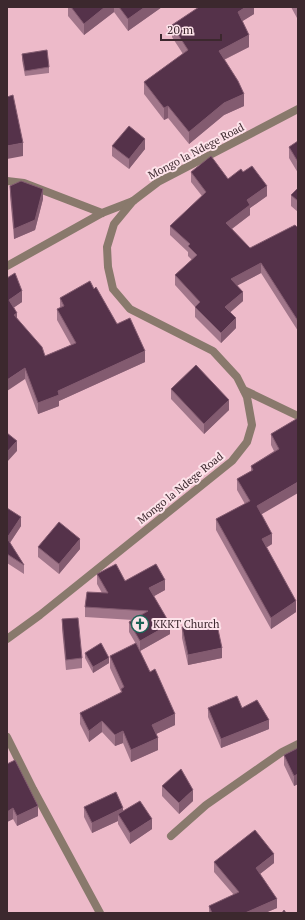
<svg xmlns="http://www.w3.org/2000/svg" width="305" height="920" viewBox="0 0 305 920" font-family="'PT Serif',serif">
  <style>
    .lines { fill: none; stroke-linecap: round; stroke-linejoin: round }
    .minor { stroke: #89796c; stroke-width: 8 }
    .tertiary { stroke: #89796c; stroke-width: 8 }
    .wall { fill: #a1768a }
    .shaded-wall { fill: #835b70 }
    .building { fill: #55324a; stroke: #835b70 }
    .labels { text-anchor: middle; stroke-width: 4; stroke-linejoin: round; paint-order: stroke }
    .street-label { font-size: 11px; fill: #3c282e; stroke: #fde3ea }
    .poi-label { font-size: 11px; fill: #3c282e; stroke: #fde3ea; text-anchor: start }
  </style>
  <rect width="100%" height="100%" fill="#edbac9"/>
  <g class="lines">
    <path class="minor" d="M7,181L24,183L102,213
      M7,266L102,213L133,201
      M244,390L298,416
      M7,737L33,789L100,913
      M171,836L206,805L282,752L298,744"/>
    <path class="tertiary" d="M7,639L40,615L232,461L247,442L252,425L247,397L237,377L213,351L130,309L113,289L108,267L107,247L114,224L133,201L158,182L298,109"/>
  </g>
  <path class="wall" d="M68,7H162L128,31L114,12L84,35L68,16Z
    M254,7V14L242,21L249,47L224,60L244,106L224,115L189,144L168,118L164,120L144,94V82L183,54L172,37V25Z
    M291,7H298V17L297,18Z
    M22,54L49,67V73L25,76L22,60Z
    M298,141V173L289,158V147Z
    M112,146L145,149L129,169L112,156Z
    M191,172L228,179L243,172L267,196L250,208V215L232,229L250,248L298,228V331L261,273L237,285L243,301L230,312L236,328L221,343L195,317V307L175,285V275L192,260L188,256V252L170,235V226L202,196L191,182Z
    M10,186L43,199L35,230L14,239L10,196Z
    M298,188V212L291,206V195Z
    M7,278L22,302L14,307L17,318L45,356L71,345L57,320V309L60,308V298L94,289L117,324L145,362L59,401V406L38,414L25,379Z
    M171,389L229,410L204,434L171,399Z
    M298,418L261,515L272,544L266,548L296,612L271,629L216,530V519L245,504L237,490V479L251,471V466L274,451L271,445V434Z
    M7,508L21,526L10,543L24,565V574L7,563Z
    M38,547L80,549L59,574L38,557Z
    M97,574L125,581L165,590L154,596L170,634L140,651L138,647L175,725L156,734L158,750L131,762L123,743L115,746L102,732L89,742L80,724V713L121,692L110,668V656L136,644L129,632V622L133,620L85,617V607L102,593L97,584Z
    M62,619L82,658V668L66,670L62,629Z
    M182,627L222,658L188,665L182,638Z
    M85,653L109,663L93,673L85,658Z
    M208,708H242L269,729L221,748L208,717Z
    M298,748V784L294,786L284,765V755Z
    M7,764L38,816L17,826L13,819L7,822Z
    M162,786L193,801L179,814L162,796Z
    M84,807L123,811L152,829L130,844L118,824V821L92,833L84,817Z
    M214,862L274,863L260,874L277,908L265,913H209V906L234,895L214,872Z"/>
  <path class="shaded-wall" d="M105,7H114V12L84,35V24Z
    M145,7H162L128,31V19Z
    M246,7H254V14L238,24V12Z
    M298,7V17L297,18V8Z
    M249,35V47L219,62V51Z
    M244,94V106L224,115L189,144V132L224,103Z
    M168,106V118L164,120V108Z
    M145,139V149L129,169V159Z
    M23,143V156L7,159V146Z
    M267,186V196L250,208V215L226,233V223L247,200Z
    M43,189V199L35,230L14,239V229Z
    M261,263V273L231,289V279Z
    M22,291V302L9,311V300Z
    M243,292V301L225,317V307Z
    M17,313V324L14,315Z
    M236,318V328L221,343V333Z
    M145,351V362L59,401V406L38,414V403L58,391Z
    M25,368V379L7,391V380Z
    M229,400V410L204,434V424Z
    M17,441V451L7,462V452Z
    M298,482V493L257,517V506Z
    M21,517V526L7,547V538Z
    M272,534V544L262,550V539Z
    M80,539V549L59,574V564Z
    M165,580V590L149,599V588Z
    M296,601V612L271,629V618Z
    M170,624V634L140,651V641Z
    M222,648V658L188,665V655Z
    M109,658V663L93,673V667Z
    M175,714V725L152,736V725Z
    M269,720V729L221,748V739Z
    M102,721V732L89,742V731Z
    M123,731V743L115,746V735Z
    M158,738V750L131,762V750Z
    M298,774V784L294,786V776Z
    M193,790V801L179,814V803Z
    M38,806V816L17,826V816Z
    M13,808V819L7,822V812Z
    M123,808V818L118,814V821L92,833V823Z
    M152,819V829L130,844V833Z
    M274,854V863L256,877V868Z
    M277,899V908L265,913H245Z"/>
  <path class="building" d="M71,7H105L84,24Z
    M119,7H145L128,19Z
    M199,7H246L238,12L249,35L219,51L238,81L244,94L224,103L189,132L168,106L164,108L144,82L188,50L172,25Z
    M47,50L49,67L25,71L22,54Z
    M13,95L23,143L7,146V97Z
    M129,126L145,139L129,159L112,146Z
    M298,141V162L289,147Z
    M211,156L228,179L241,169L243,172L252,166L267,186L247,200L250,205L226,223L250,248L295,225L298,228V321L261,263L231,279L243,292L225,307L236,318L221,333L195,307L200,302L175,275L197,255L188,246L190,244L170,226L206,192L191,172Z
    M21,181L43,189L35,220L14,229L10,186Z
    M298,188V201L291,195Z
    M15,273L22,291L9,300L17,313L14,315L42,347L45,356L76,343L57,309L64,306L60,298L90,281L94,289L96,287L117,324L130,318L145,351L58,391L59,395L38,403L25,368L7,380V278Z
    M196,365L229,400L204,424L171,389Z
    M298,418V482L257,506L272,534L262,539L296,601L271,618L216,519L250,501L237,479L253,470L251,466L279,449L271,434Z
    M7,433L17,441L7,452Z
    M7,508L21,517L7,538Z
    M59,522L80,539L59,564L38,547Z
    M7,538L24,565L7,554Z
    M116,564L125,581L156,564L165,580L149,588L170,624L140,641L129,622L148,611L85,607L87,592L108,593L97,574Z
    M78,618L82,658L66,660L62,619Z
    M216,620L222,648L188,655L182,627Z
    M101,643L109,658L93,667L85,653Z
    M136,643L150,672L155,669L175,714L152,725L158,738L131,750L123,731L115,735L102,721L89,731L80,713L122,692L121,689L124,687L110,656Z
    M237,696L242,708L257,700L269,720L221,739L208,708Z
    M298,748V774L294,776L284,755Z
    M15,760L38,806L17,816L13,808L7,812V764Z
    M181,769L193,790L179,803L162,786Z
    M116,792L123,808L92,823L84,807Z
    M140,801L152,819L130,833L118,814Z
    M255,830L274,854L256,868L277,899L245,913H212L209,906L239,892L214,862Z
    M284,910L286,913H282Z"/>
  <defs>
    <g id="church-ring" transform="scale(0.9)"><circle r="9.5" fill="#fde3ea" stroke="#1c6357" stroke-width="1.5"/><path d="M-1.2-6h2.4v3.5h3.3v2.4h-3.3V6h-2.4V-.1h-3.3v-2.4h3.3Z" fill="#1c6357"/></g>
  </defs>
  <g fill-rule="evenodd">
    <use href="#church-ring" x="140" y="624"/>
  </g>
  <g class="labels">
    <g class="street-label">
      <text transform="translate(196 151) rotate(-28)" y="4">Mongo la Ndege Road</text>
      <text transform="translate(180 488) rotate(-39)" y="4">Mongo la Ndege Road</text>
    </g>
    <g class="poi-label">
      <text x="153" y="628">KKKT Church</text>
    </g>
  </g>
  <rect width="305" height="920" fill="none" stroke="#3c282e" stroke-width="16"/>
  <path d="M161 34v6h60v-6" fill="none" stroke="#3c282e" stroke-width="2"/>
  <text x="167" y="34" font-size="12" fill="#3c282e" stroke="#fde3ea" stroke-width="3" paint-order="stroke">20 m</text>
</svg>
